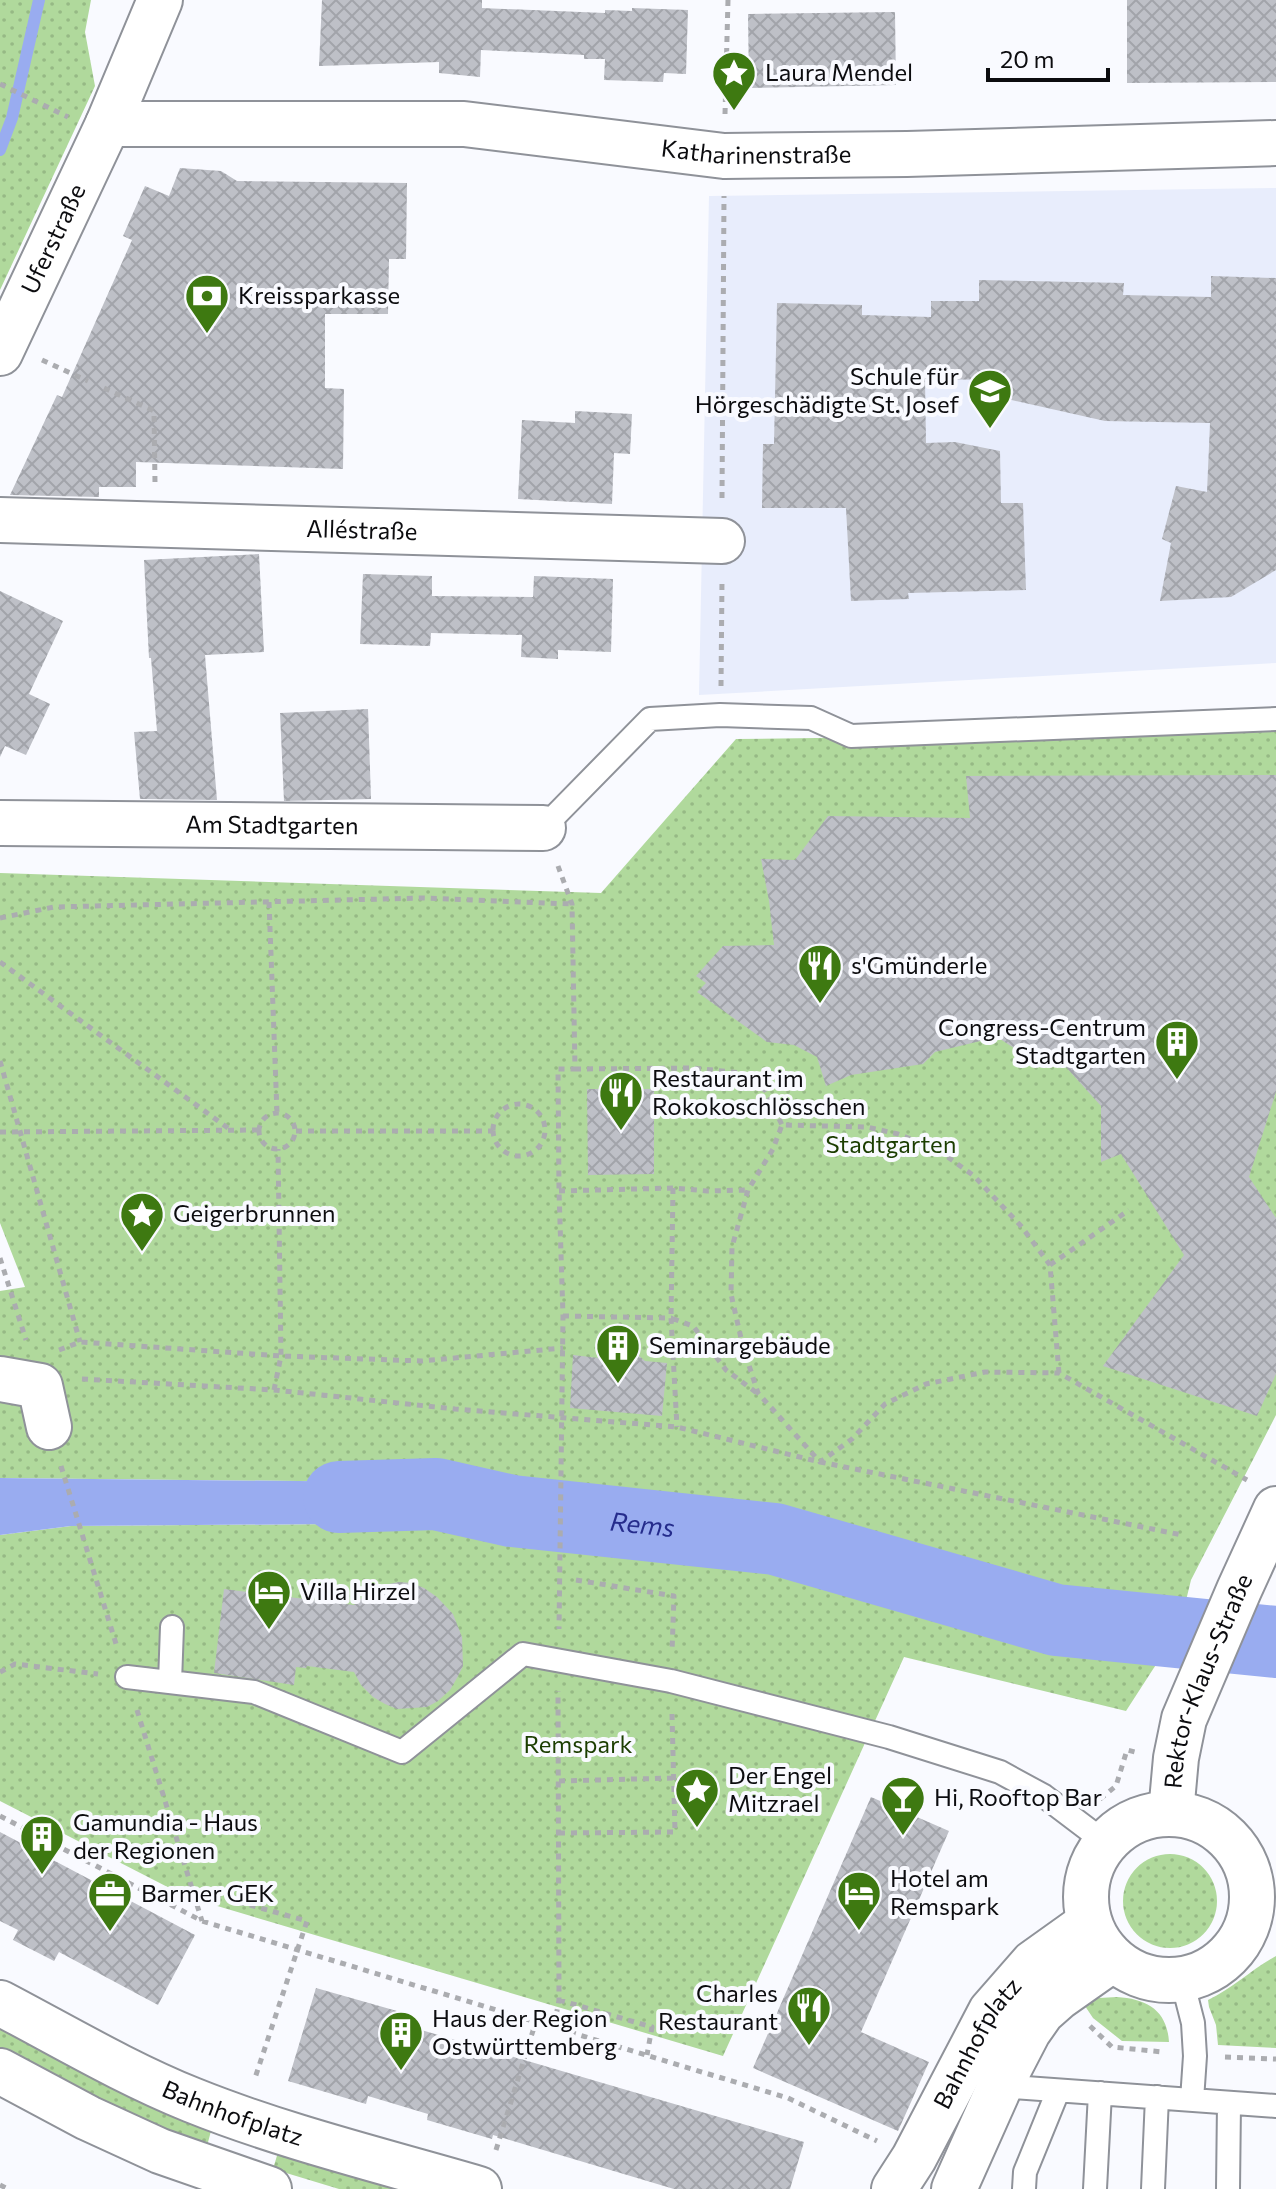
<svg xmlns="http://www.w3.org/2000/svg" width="1276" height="2189" viewBox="0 0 1276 2189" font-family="Commissioner,sans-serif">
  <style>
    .built { fill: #e8edfc }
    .grass { fill: url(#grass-dots) }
    .water { fill: #99acf0 }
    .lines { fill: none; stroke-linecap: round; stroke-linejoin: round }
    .stream { stroke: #99acf0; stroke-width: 12 }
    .river { stroke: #99acf0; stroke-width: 72 }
    .building { fill: url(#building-cross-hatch) }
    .lane-casing { stroke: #8f9299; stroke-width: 26 }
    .street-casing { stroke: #8f9299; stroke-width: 48 }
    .secondary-casing { stroke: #8f9299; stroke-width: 48 }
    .path { stroke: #abacb0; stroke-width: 5; stroke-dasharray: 6 6; stroke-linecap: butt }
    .lane { stroke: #fff; stroke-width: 22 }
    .street { stroke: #fff; stroke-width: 44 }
    .secondary { stroke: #fff; stroke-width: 44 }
    .labels { text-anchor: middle; stroke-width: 8; stroke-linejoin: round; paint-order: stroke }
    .poi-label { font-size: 24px; fill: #0c0c0f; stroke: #f9faff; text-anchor: start }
    .street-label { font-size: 24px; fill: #0c0c0f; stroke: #f9faff }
    .park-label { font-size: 24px; fill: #1b3d01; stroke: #f9faff }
    .water-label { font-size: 26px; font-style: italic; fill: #252c8c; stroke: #f9faff }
  </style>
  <defs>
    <pattern id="grass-dots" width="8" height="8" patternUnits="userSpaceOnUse" patternTransform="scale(2)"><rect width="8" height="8" fill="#b0d99c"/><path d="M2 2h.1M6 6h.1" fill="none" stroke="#96b985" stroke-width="1.8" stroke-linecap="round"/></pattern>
    <pattern id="building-cross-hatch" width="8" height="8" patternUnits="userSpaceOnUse" patternTransform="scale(2)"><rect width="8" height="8" fill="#bec0c7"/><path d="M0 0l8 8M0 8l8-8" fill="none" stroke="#a2a4aa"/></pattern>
  </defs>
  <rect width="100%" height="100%" fill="#f9faff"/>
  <path class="built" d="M1276,188V663L699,695L709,196Z"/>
  <path class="grass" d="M0,0H91L85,32L95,86L0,290Z
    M1276,732V1415L1191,1580L1179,1629L1126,1711L904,1657L723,2056L187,1897L0,1801V1535L71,1526L338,1524L408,1529L435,1494L388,1482L0,1478V1291L25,1287L0,1223V873L601,893L736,739Z
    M1123 1901a47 47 0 1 1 94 0a47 47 0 1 1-94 0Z
    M1276,1956V2048L1218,2045L1216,2025L1209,2007L1208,2000C1233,1988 1252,1969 1276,1956Z
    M1117,1997C1147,1999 1167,2010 1169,2042L1122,2041L1093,2018L1083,2003L1099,1998Z
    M0,2028L109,2087L211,2131L207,2146L103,2104L0,2051Z
    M279,2149L413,2189H339L273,2169Z"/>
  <path class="water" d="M0,1478L388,1482L436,1494L408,1529L338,1524L71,1526L0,1535Z"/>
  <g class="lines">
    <path class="stream" d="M0,150L12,118L39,0"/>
    <path class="river" id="s1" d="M339,1497L436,1494L512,1511L775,1539L1056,1620L1276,1642"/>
  </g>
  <path class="building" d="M322,0H482V8L605,13V10L632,11V8L688,10L686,74L664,73L663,82L604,80L605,59H584V55L481,50L480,77L439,73V62L319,66Z
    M1127,0H1276V82L1127,83Z
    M895,12L896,85L749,88L748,14Z
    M180,168L221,171L237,181L407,183L406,259H389L388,314H325V388L344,389L343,469L136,462V487H99V497L10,495L57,395L62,397L132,240L123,236L145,186L169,196Z
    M1211,276L1276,278V570L1231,597L1160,601L1171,543L1162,539L1176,486L1207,492L1210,423L1105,421L994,396V380L925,379L926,443L955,442L1000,451L1001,503H1023L1026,590L908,593L909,599L851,601L846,508H762L763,444H774L777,303L862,305V315L931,317V301H979V280L1124,283L1123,295L1211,297Z
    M575,411L632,414L630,454L614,453L612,504L518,499L522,420L575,423Z
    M259,554L264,652L205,655L217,800L140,799L134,732L157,731L151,658H149L144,560Z
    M363,574L432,576V596L533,597L534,576L613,579L611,652L558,650V659L521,657L522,635L431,633L430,646L360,644Z
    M0,591L63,621L29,694L50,704L26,755L5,746L0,757Z
    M368,709L371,799L284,801L280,713Z
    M1276,775V1092L1249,1177L1276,1218V1374L1257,1416L1103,1366L1184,1255L1121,1154L1101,1162V1106L1064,1065L1017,1050L997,1037L935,1052L923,1064L851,1075L826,1086L817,1057L794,1045L767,1042L697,992L706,983L696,976L723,946L774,945L769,901L761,859L795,860L828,816L970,818L966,776Z
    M587,1089H654V1174L588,1175Z
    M617,1336L645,1361L667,1363L662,1416L570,1408L573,1355L599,1358Z
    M399,1582L412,1583L424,1588L437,1597L453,1614L462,1637L463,1666L457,1678L450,1690L438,1701L427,1707L397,1709L385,1704L373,1697L361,1685L354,1672L307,1666L306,1668L296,1667L294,1685L214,1673L224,1589L354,1605L373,1587Z
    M871,1797L949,1831L861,2032L929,2062L898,2131L753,2068Z
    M0,1832L195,1935L158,2005L59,1952L54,1961L13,1940L18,1930L0,1921Z
    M316,1988L397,2011L394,2022L804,2142L790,2189H674L493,2135L492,2139L427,2120L428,2114L368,2096L366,2104L288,2081Z"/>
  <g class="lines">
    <g class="lane-casing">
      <path id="lane" d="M543,828L650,719L720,715L811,718L851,736L1276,719
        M127,1677L254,1692L402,1752L523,1654L671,1681L889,1737L1000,1772L1044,1796L1106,1843
        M170,1682L172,1627
        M1182,1980L1193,2023L1195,2056L1192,2100
        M1000,2086L1276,2106
        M1024,2189L1025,2172L1058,2091
        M1095,2189L1100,2093
        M1153,2189L1157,2097
        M1228,2189L1229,2103"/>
    </g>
    <g class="street-casing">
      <g id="street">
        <path id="s2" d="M108,124H464L724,156L907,154L1276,143"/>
        <path id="s3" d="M0,353L108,124L160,0"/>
        <path id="s4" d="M0,520L722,541"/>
        <path id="s5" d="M0,823L543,828"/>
        <path d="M0,1379L40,1386L49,1427"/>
      </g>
    </g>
    <g class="secondary-casing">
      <g id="secondary">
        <path id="s6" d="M1171,1813L1176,1758L1184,1719L1239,1590L1276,1509"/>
        <circle cx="1169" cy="1897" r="83"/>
        <path id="s7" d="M0,2003C63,2036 125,2073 192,2100C284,2137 383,2161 479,2189"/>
        <path d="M0,2071L88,2118L160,2151L269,2189"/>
        <path id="s8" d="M894,2189L914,2158L991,2011L1033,1963L1089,1923"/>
        <path d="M954,2189L1000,2086L1028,2032L1042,2012L1059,1997L1113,1959"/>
      </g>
    </g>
    <path class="path" d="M0,84L68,117
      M725,114L728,0
      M42,360L88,381
      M104,388L154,411L155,483
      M722,498L724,196
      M721,686L722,580
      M558,866L572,904L575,1069H558L559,1191L563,1316L559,1629
      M269,902L277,1113
      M0,918L54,907L423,898L572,904
      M0,962L232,1131
      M0,1061L80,1342
      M575,1069L692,1068L742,1073L766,1091L782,1125
      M493 1130a26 26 0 1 1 52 0a26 26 0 1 1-52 0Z
      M259 1131a18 18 0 1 1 36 0a18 18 0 1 1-36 0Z
      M296,1131H492
      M0,1132L259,1130
      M673,1188L671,1318L693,1326L726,1370L757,1393
      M559,1191L673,1188L707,1191L748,1190
      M0,1258L26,1340
      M1050,1265L1129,1210
      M563,1316L671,1318L677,1427
      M59,1350L80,1342L281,1356L422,1361L563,1348
      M1059,1373L1050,1265L1021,1226L974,1176L938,1150L898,1134L867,1127L782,1125L773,1149L748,1190L732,1247L731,1294L743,1347L758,1393L820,1462L852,1439L885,1404L926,1384L985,1372L1059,1373L1247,1480
      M82,1379L274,1390L455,1409L677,1427L820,1462L1182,1535
      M274,1390L281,1356L278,1149
      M61,1466L117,1647
      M576,1580L674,1596L672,1652
      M0,1672L15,1664L98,1674
      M137,1710L202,1921
      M559,1781L674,1778
      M1100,1799L1116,1786L1127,1750L1135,1752
      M0,1816L202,1921L788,2098L877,2141
      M559,1833L675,1832L672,1714
      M192,1889L307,1921L255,2078
      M559,2000L652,2027L647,2055
      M1090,2026L1112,2047L1163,2052
      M554,2027L559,2000L558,1691
      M1225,2057L1276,2059
      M496,2150L536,2021
      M0,2185L8,2189"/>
    <use href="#lane" class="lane"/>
    <use href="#street" class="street"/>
    <use href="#secondary" class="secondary"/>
  </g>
  <defs>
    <g id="sight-pin" transform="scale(2.3)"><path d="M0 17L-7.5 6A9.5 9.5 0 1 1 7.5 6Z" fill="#3e7911" stroke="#f9faff"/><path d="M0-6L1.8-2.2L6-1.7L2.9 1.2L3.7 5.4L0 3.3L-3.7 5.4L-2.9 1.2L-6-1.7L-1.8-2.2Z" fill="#fff"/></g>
    <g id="bank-pin" transform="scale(2.3)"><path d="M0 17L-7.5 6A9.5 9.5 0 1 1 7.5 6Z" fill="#3e7911" stroke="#f9faff"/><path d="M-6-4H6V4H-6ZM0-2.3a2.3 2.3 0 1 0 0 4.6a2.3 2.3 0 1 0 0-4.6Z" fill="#fff"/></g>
    <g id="school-pin" transform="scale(2.3)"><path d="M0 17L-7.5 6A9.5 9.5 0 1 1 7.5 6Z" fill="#3e7911" stroke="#f9faff"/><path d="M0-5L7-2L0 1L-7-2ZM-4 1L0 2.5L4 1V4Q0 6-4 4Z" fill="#fff"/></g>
    <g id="restaurant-pin" transform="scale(2.3)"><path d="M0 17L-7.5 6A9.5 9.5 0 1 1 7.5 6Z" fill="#3e7911" stroke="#f9faff"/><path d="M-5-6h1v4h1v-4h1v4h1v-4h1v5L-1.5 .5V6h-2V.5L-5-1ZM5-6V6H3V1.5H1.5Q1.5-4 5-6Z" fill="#fff"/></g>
    <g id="building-pin" transform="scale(2.3)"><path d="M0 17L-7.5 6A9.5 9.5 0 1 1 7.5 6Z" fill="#3e7911" stroke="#f9faff"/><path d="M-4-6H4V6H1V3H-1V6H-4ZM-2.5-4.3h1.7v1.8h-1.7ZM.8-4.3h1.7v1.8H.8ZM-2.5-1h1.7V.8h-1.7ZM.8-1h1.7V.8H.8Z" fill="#fff"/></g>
    <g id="hotel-pin" transform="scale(2.3)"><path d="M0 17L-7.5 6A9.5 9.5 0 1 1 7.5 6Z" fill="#3e7911" stroke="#f9faff"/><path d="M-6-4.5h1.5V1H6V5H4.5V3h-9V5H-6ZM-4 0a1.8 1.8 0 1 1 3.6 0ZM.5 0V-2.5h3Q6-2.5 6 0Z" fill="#fff"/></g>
    <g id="bar-pin" transform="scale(2.3)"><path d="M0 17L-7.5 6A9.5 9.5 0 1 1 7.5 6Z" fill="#3e7911" stroke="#f9faff"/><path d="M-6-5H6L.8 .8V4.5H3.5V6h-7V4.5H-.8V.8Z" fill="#fff"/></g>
    <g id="office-pin" transform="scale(2.3)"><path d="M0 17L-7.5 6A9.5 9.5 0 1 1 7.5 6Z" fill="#3e7911" stroke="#f9faff"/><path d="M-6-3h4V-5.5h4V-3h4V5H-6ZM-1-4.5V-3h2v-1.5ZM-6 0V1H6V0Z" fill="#fff"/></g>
  </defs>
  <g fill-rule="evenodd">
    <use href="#sight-pin" x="734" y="73"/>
    <use href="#bank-pin" x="207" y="296"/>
    <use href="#school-pin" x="990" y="391"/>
    <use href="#restaurant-pin" x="820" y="966"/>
    <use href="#building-pin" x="1177" y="1042"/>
    <use href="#restaurant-pin" x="621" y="1093"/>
    <use href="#sight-pin" x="142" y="1214"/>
    <use href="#building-pin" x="618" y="1346"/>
    <use href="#hotel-pin" x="269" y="1592"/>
    <use href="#sight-pin" x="697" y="1790"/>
    <use href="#bar-pin" x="903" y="1798"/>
    <use href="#building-pin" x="42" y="1837"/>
    <use href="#hotel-pin" x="859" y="1893"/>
    <use href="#office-pin" x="110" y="1894"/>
    <use href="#restaurant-pin" x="809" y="2008"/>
    <use href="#building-pin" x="401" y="2033"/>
  </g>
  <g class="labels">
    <g class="poi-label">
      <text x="765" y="81">Laura Mendel</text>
      <text x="238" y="304">Kreissparkasse</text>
      <text x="959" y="385" text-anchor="end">Schule für<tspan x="959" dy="28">Hörgeschädigte St. Josef</tspan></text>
      <text x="851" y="974">s'Gmünderle</text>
      <text x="1146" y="1036" text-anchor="end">Congress-Centrum<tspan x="1146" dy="28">Stadtgarten</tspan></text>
      <text x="652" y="1087">Restaurant im<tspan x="652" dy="28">Rokokoschlösschen</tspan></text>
      <text x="173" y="1222">Geigerbrunnen</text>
      <text x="649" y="1354">Seminargebäude</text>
      <text x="300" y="1600">Villa Hirzel</text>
      <text x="728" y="1784">Der Engel<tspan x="728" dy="28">Mitzrael</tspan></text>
      <text x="934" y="1806">Hi, Rooftop Bar</text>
      <text x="73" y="1831">Gamundia - Haus<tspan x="73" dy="28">der Regionen</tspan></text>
      <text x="890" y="1887">Hotel am<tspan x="890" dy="28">Remspark</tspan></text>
      <text x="141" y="1902">Barmer GEK</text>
      <text x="778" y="2002" text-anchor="end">Charles<tspan x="778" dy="28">Restaurant</tspan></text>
      <text x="432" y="2027">Haus der Region<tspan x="432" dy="28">Ostwürttemberg</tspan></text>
    </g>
    <g class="street-label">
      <text dy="8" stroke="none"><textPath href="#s2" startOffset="650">Katharinenstraße</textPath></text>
      <text dy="8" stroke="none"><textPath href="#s3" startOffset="126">Uferstraße</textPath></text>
      <text dy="8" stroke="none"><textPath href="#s4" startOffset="362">Alléstraße</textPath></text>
      <text dy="8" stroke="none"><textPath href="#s5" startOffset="272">Am Stadtgarten</textPath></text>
      <text dy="8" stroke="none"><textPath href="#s6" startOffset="138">Rektor-Klaus-Straße</textPath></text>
      <text dy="8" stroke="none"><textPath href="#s8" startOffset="168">Bahnhofplatz</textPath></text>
      <text dy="8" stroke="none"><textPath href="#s7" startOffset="258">Bahnhofplatz</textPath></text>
    </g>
    <g class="park-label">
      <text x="891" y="1153">Stadtgarten</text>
      <text x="578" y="1753">Remspark</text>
    </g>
    <g class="water-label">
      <text dy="9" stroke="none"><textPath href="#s1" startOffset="306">Rems</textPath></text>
    </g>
  </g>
  <path d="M988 68v12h120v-12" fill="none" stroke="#0c0c0f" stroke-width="4"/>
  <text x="1000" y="68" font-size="24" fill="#0c0c0f" stroke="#f9faff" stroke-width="6" paint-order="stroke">20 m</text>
</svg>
